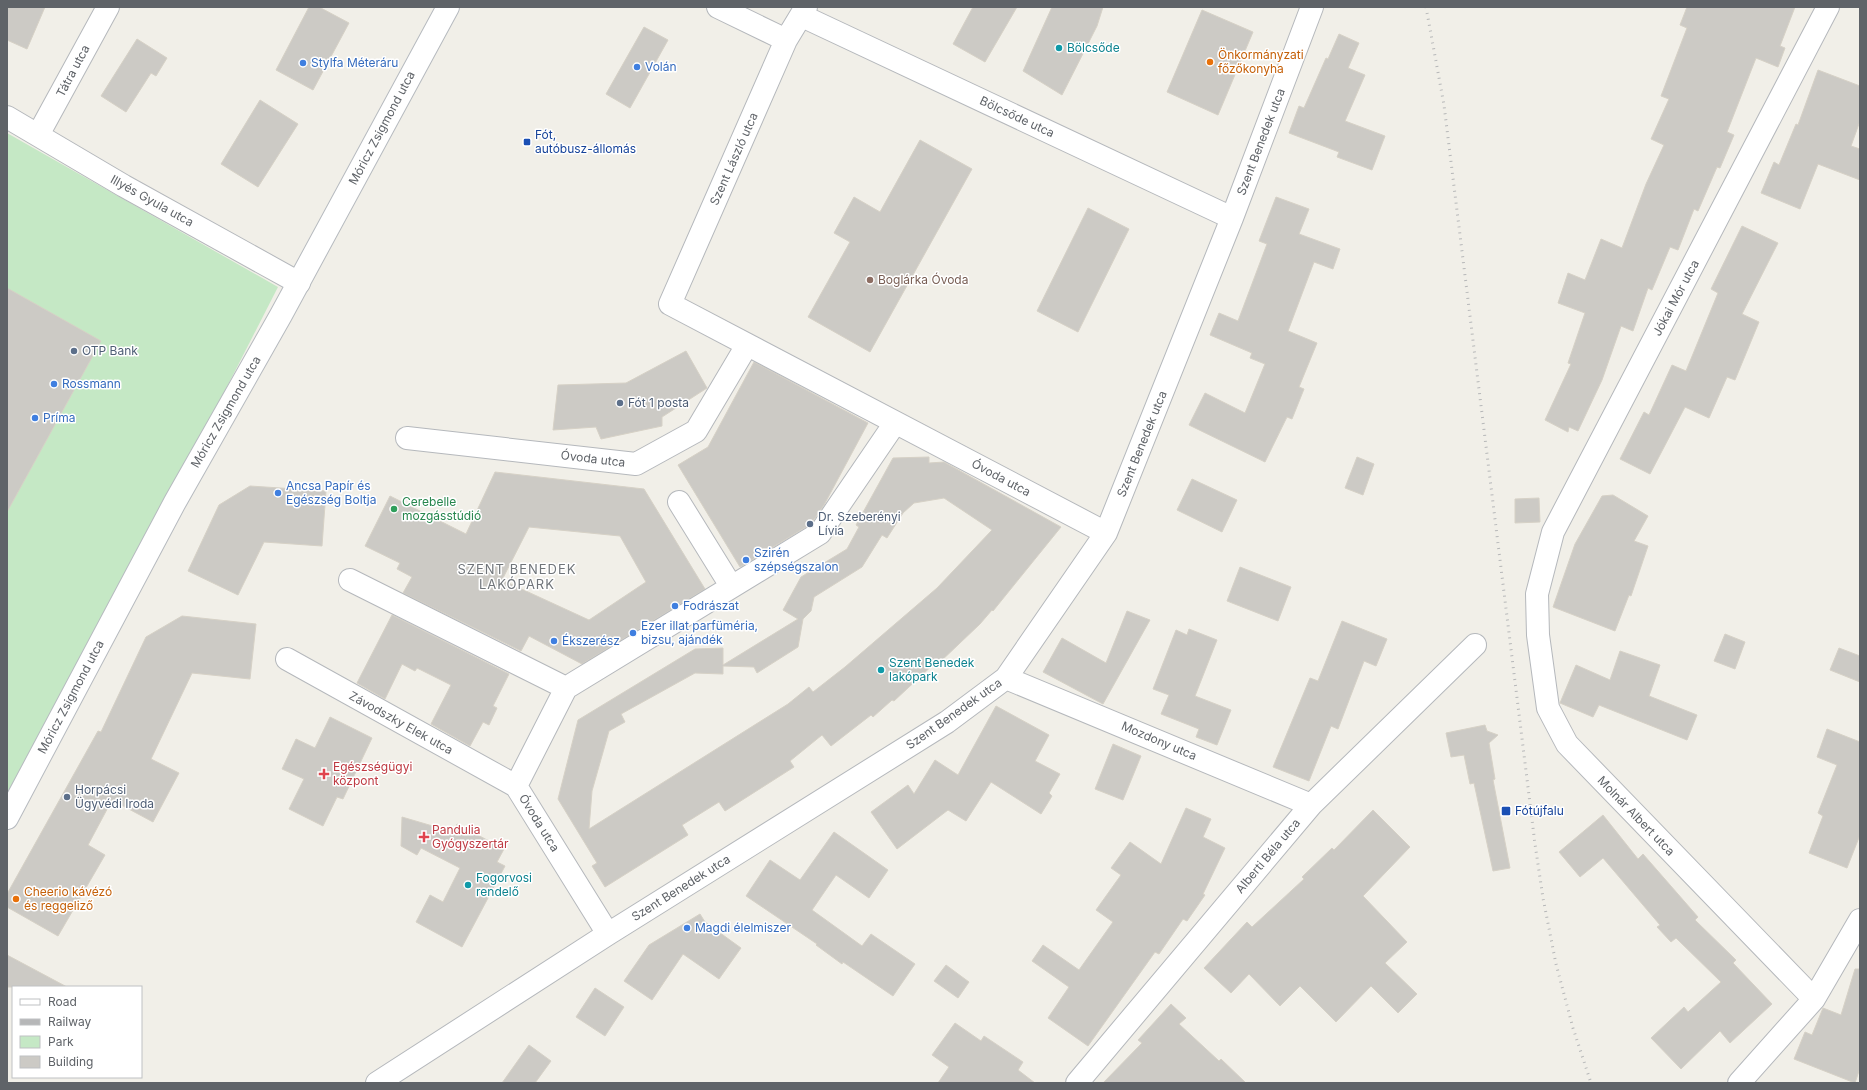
<svg xmlns="http://www.w3.org/2000/svg" width="1867" height="1090" viewBox="0 0 1867 1090" font-family="Inter,sans-serif">
  <style>
    .green { fill: #c5e8c5 }
    .building { fill: #cccac5; stroke: #d6d1c6; fill-rule: evenodd }
    .lines { fill: none; stroke-linecap: round; stroke-linejoin: round }
    .street-casing { stroke: #b5b8bc; stroke-width: 24 }
    .secondary-casing { stroke: #b6babf; stroke-width: 24 }
    .street { stroke: #fff; stroke-width: 22 }
    .secondary { stroke: #fff; stroke-width: 22 }
    .rail { stroke: #b6b7b8; stroke-width: 3; stroke-dasharray: 1 5; stroke-linecap: butt }
    .culture-dot { fill: #0f9aa8; stroke: #fff; stroke-width: 1.5 }
    .food-dot { fill: #e8710a; stroke: #fff; stroke-width: 1.5 }
    .shop-dot { fill: #3f7fe0; stroke: #fff; stroke-width: 1.5 }
    .transit-dot { fill: #1a4fb4; stroke: #fff; stroke-width: 1.5 }
    .education-dot { fill: #8d6e63; stroke: #fff; stroke-width: 1.5 }
    .service-dot { fill: #5c6f8a; stroke: #fff; stroke-width: 1.5 }
    .leisure-dot { fill: #2e9e5b; stroke: #fff; stroke-width: 1.5 }
    .health-dot { fill: #e0444e; stroke: #fff; stroke-width: 1.5 }
    .labels { text-anchor: middle; stroke-width: 3; stroke-linejoin: round; paint-order: stroke }
    .culture-label { font-size: 12px; fill: #0d838f; stroke: #fff; text-anchor: start }
    .food-label { font-size: 12px; fill: #c56008; stroke: #fff; text-anchor: start }
    .shop-label { font-size: 12px; fill: #366cbe; stroke: #fff; text-anchor: start }
    .street-label { font-size: 12px; fill: #5f6368; stroke: #fff }
    .transit-label { font-size: 12px; fill: #164399; stroke: #fff; text-anchor: start }
    .education-label { font-size: 12px; fill: #785e54; stroke: #fff; text-anchor: start }
    .service-label { font-size: 12px; fill: #4e5e75; stroke: #fff; text-anchor: start }
    .leisure-label { font-size: 12px; fill: #27864d; stroke: #fff; text-anchor: start }
    .health-label { font-size: 12px; fill: #be3a42; stroke: #fff; text-anchor: start }
    .neighbourhood-label { font-size: 13px; letter-spacing: 1px; fill: #70757a; stroke: #fff }
  </style>
  <rect width="100%" height="100%" fill="#f1efe8"/>
  <path class="green" d="M7,133L278,287L7,817Z"/>
  <path class="building" d="M7,7H45L27,49L7,40Z
    M309,7H319L349,23L313,90L276,70Z
    M973,7H1017L985,62L953,44Z
    M1052,7H1103L1097,26L1062,95L1023,71Z
    M1687,7H1795L1780,46L1785,48L1778,67L1756,58L1727,132L1734,135L1720,168L1717,167L1698,211L1694,209L1678,250L1670,247L1652,290L1648,288L1633,331L1621,326L1602,380L1578,431L1569,427L1568,432L1545,420L1571,364L1568,363L1585,313L1558,303L1568,273L1585,280L1601,239L1622,248L1646,184L1664,145L1651,139L1669,99L1661,96L1687,28L1680,25Z
    M1202,10L1253,32L1218,115L1167,92Z
    M644,27L668,40L630,108L606,94Z
    M1339,34L1359,43L1348,68L1365,75L1345,121L1385,136L1372,170L1337,157L1339,152L1289,133L1299,106L1304,108L1326,58L1328,59Z
    M137,39L167,58L156,76L151,73L126,112L101,96Z
    M1818,70L1860,86V121L1851,146L1860,149V180L1818,164L1800,209L1761,193L1774,162L1779,165L1796,124L1798,125Z
    M260,100L298,124L258,187L221,164Z
    M920,140L972,169L870,352L808,317L850,242L834,233L854,197L880,212Z
    M1276,197L1309,209L1299,234L1340,249L1333,269L1314,262L1288,331L1317,343L1299,387L1304,389L1292,419L1287,417L1265,462L1189,425L1205,393L1245,413L1265,364L1250,358L1252,353L1210,335L1219,313L1238,321L1267,244L1259,241Z
    M1088,208L1129,229L1078,332L1037,311Z
    M1742,226L1778,243L1742,314L1759,322L1735,380L1727,377L1709,418L1685,407L1650,474L1620,459L1644,412L1649,415L1672,365L1686,371L1718,293L1711,289Z
    M7,288L101,341L7,512Z
    M686,351L707,388L662,417V426L601,439L596,427L553,430L558,385L626,383Z
    M754,362L868,423L824,505L811,524L740,567L678,465L708,447Z
    M929,457V463L944,462L1061,527L993,611L992,610L980,624L939,663L937,661L894,701L892,700L873,717L871,715L831,746L822,735L790,761L794,767L725,811L719,802L682,825L688,835L605,887L592,866L597,863L558,799L578,720L695,649L723,648V665L798,619L783,610L801,577L847,549L859,527L856,525L893,458ZM944,498L992,530L937,588L845,667L813,692L809,687L788,704L589,829L592,791L609,731L625,722L621,714L695,673L723,674V666L754,667L757,673L798,647L803,619L811,611L814,597L862,567L882,535L887,538L903,513L914,503Z
    M1357,457L1374,464L1363,495L1345,488Z
    M495,472L644,489L705,589L582,664L529,636L521,651L403,593L412,577L397,569L400,563L365,546L390,496L466,534ZM529,527L620,536L646,582L589,620L502,580Z
    M1192,479L1237,500L1222,532L1177,510Z
    M250,486L326,491L322,546L264,542L238,595L188,571L219,505Z
    M1613,495L1648,516L1634,541L1648,546L1631,596L1629,595L1615,631L1553,607L1575,544L1602,496Z
    M1539,498L1540,522L1515,523V499Z
    M1240,567L1291,587L1278,621L1227,601Z
    M1127,611L1150,620L1103,704L1043,672L1062,638L1106,663Z
    M392,615L509,674L493,706L497,708L489,725L483,722L470,746L431,724L451,685L417,668L415,671L402,664L385,699L357,683Z
    M182,616L256,624L250,679L192,673L151,759L179,773L153,822L112,800L88,845L105,855L58,936L7,907V894L98,731L101,732L146,637Z
    M1342,621L1387,639L1376,666L1364,661L1338,729L1331,726L1309,781L1273,767L1310,678L1318,681Z
    M1189,629L1217,640L1195,696L1231,710L1217,745L1196,737L1199,729L1161,714L1169,695L1153,689L1176,630L1187,635Z
    M1725,634L1745,642L1735,669L1714,661Z
    M1839,648L1860,656V682L1830,670Z
    M1620,651L1660,665L1649,696L1697,715L1687,740L1599,705L1593,717L1560,703L1576,665L1610,680Z
    M996,706L1049,735L1035,761L1060,774L1049,793L1052,796L1041,814L991,782L966,821L948,810L897,849L871,812L908,785L914,794L935,760L958,775Z
    M330,717L372,738L343,799L337,797L323,826L289,809L304,779L282,769L296,739L315,748Z
    M1485,725L1487,731L1498,735L1489,743L1495,779L1493,780L1510,868L1493,871L1474,783L1470,784L1464,755L1451,757L1446,733Z
    M1827,729L1860,742V835L1847,868L1809,853L1823,816L1818,813L1837,765L1817,757Z
    M1113,744L1141,756L1123,800L1095,789Z
    M1186,808L1211,819L1203,837L1225,848L1203,894L1205,895L1187,921L1183,919L1159,954L1155,952L1088,1046L1048,1018L1069,987L1032,961L1043,945L1079,970L1113,922L1096,910L1121,875L1111,868L1130,842L1161,864Z
    M1373,810L1410,847L1363,896L1407,942L1385,963L1417,994L1398,1013L1371,986L1336,1022L1300,986L1280,1006L1249,974L1231,993L1204,968L1247,922L1252,927L1304,879L1302,877L1332,848L1334,850Z
    M1603,815L1638,859L1643,854L1698,917L1695,920L1736,960L1733,963L1772,1004L1730,1043L1720,1031L1681,1069L1651,1038L1684,1007L1688,1012L1721,982L1676,938L1671,942L1657,927L1660,925L1603,858L1580,877L1559,852Z
    M402,817L453,832L457,824L504,849L497,862L505,866L462,947L416,922L430,895L443,902L460,868L421,848L417,855L401,846Z
    M834,832L888,870L869,898L836,875L812,910L862,946L871,934L915,964L893,996L843,962L842,964L816,945L817,944L746,896L770,860L800,880Z
    M700,914L705,922L741,948L719,979L683,954L652,1000L624,981L649,945Z
    M7,955L67,987H7Z
    M946,965L969,982L958,998L934,981Z
    M1855,969H1860V1068L1855,1083L1794,1059L1805,1032L1812,1035L1823,1008L1841,1015Z
    M595,988L624,1007L605,1036L576,1017Z
    M1171,1004L1186,1018L1179,1024L1219,1061L1221,1059L1246,1083H1103L1142,1043L1138,1040Z
    M955,1023L981,1041L984,1036L1023,1062L1018,1070L1035,1083H938L949,1067L932,1055Z
    M529,1045L551,1061L535,1083H502Z"/>
  <g class="lines">
    <g class="street-casing">
      <path id="street" d="M718,7L786,40
        M806,7L786,40L670,304L1106,533
        M802,16L1232,218
        M7,117L124,186L299,283
        M38,135L108,7
        M407,438L636,464L696,431L747,345
        M679,502L731,586
        M350,580L566,688L820,533L895,423
        M287,659L516,786L608,934
        M1006,678L1311,805
        M516,786L566,688
        M1814,999L1567,744L1548,708L1538,635L1537,594L1553,532L1828,7
        M377,1083L608,934L947,722L1006,678L1106,533L1232,218L1312,7
        M1077,1083L1311,805L1475,645
        M1739,1083L1814,999L1860,920"/>
    </g>
    <g class="secondary-casing">
      <path id="secondary" d="M7,818L175,502L281,315L448,7"/>
    </g>
    <use href="#street" class="street"/>
    <use href="#secondary" class="secondary"/>
    <path class="rail" d="M1426,7L1444,105L1535,844L1543,898L1556,964L1573,1028L1591,1083"/>
  </g>
  <g class="culture-dot">
    <circle cx="1059" cy="48" r="4"/>
    <circle cx="881" cy="670" r="4"/>
    <circle cx="468" cy="885" r="4"/>
  </g>
  <g class="food-dot">
    <circle cx="1210" cy="62" r="4"/>
    <circle cx="16" cy="899" r="4"/>
  </g>
  <g class="shop-dot">
    <circle cx="303" cy="63" r="4"/>
    <circle cx="637" cy="67" r="4"/>
    <circle cx="54" cy="384" r="4"/>
    <circle cx="35" cy="418" r="4"/>
    <circle cx="278" cy="493" r="4"/>
    <circle cx="746" cy="560" r="4"/>
    <circle cx="675" cy="606" r="4"/>
    <circle cx="633" cy="633" r="4"/>
    <circle cx="554" cy="641" r="4"/>
    <circle cx="687" cy="928" r="4"/>
  </g>
  <g class="transit-dot">
    <rect x="523" y="138" width="8" height="8" rx="2"/>
    <rect x="1501" y="806" width="10" height="10" rx="2"/>
  </g>
  <circle class="education-dot" cx="870" cy="280" r="4"/>
  <g class="service-dot">
    <circle cx="74" cy="351" r="4"/>
    <circle cx="620" cy="403" r="4"/>
    <circle cx="810" cy="524" r="4"/>
    <circle cx="67" cy="797" r="4"/>
  </g>
  <circle class="leisure-dot" cx="394" cy="509" r="4"/>
  <g class="health-dot">
    <path d="M322 768h4v4h4v4h-4v4h-4v-4h-4v-4h4z"/>
    <path d="M422 831h4v4h4v4h-4v4h-4v-4h-4v-4h4z"/>
  </g>
  <g class="labels">
    <g class="culture-label">
      <text x="1067" y="52">Bölcsőde</text>
      <text x="889" y="667">Szent Benedek<tspan x="889" dy="14">lakópark</tspan></text>
      <text x="476" y="882">Fogorvosi<tspan x="476" dy="14">rendelő</tspan></text>
    </g>
    <g class="food-label">
      <text x="1218" y="59">Önkormányzati<tspan x="1218" dy="14">főzőkonyha</tspan></text>
      <text x="24" y="896">Cheerio kávézó<tspan x="24" dy="14">és reggeliző</tspan></text>
    </g>
    <g class="shop-label">
      <text x="311" y="67">Stylfa Méteráru</text>
      <text x="645" y="71">Volán</text>
      <text x="62" y="388">Rossmann</text>
      <text x="43" y="422">Príma</text>
      <text x="286" y="490">Ancsa Papír és<tspan x="286" dy="14">Egészség Boltja</tspan></text>
      <text x="754" y="557">Szirén<tspan x="754" dy="14">szépségszalon</tspan></text>
      <text x="683" y="610">Fodrászat</text>
      <text x="641" y="630">Ezer illat parfüméria,<tspan x="641" dy="14">bizsu, ajándék</tspan></text>
      <text x="562" y="645">Ékszerész</text>
      <text x="695" y="932">Magdi élelmiszer</text>
    </g>
    <g class="street-label">
      <text transform="translate(73 71) rotate(-62)" y="4">Tátra utca</text>
      <text transform="translate(1017 117) rotate(25)" y="4">Bölcsőde utca</text>
      <text transform="translate(382 128) rotate(-62)" y="4">Móricz Zsigmond utca</text>
      <text transform="translate(1261 142) rotate(-69)" y="4">Szent Benedek utca</text>
      <text transform="translate(734 159) rotate(-66)" y="4">Szent László utca</text>
      <text transform="translate(152 201) rotate(29)" y="4">Illyés Gyula utca</text>
      <text transform="translate(1676 298) rotate(-62)" y="4">Jókai Mór utca</text>
      <text transform="translate(226 412) rotate(-60)" y="4">Móricz Zsigmond utca</text>
      <text transform="translate(1142 444) rotate(-68)" y="4">Szent Benedek utca</text>
      <text transform="translate(593 459) rotate(7)" y="4">Óvoda utca</text>
      <text transform="translate(1001 478) rotate(28)" y="4">Óvoda utca</text>
      <text transform="translate(71 697) rotate(-62)" y="4">Móricz Zsigmond utca</text>
      <text transform="translate(954 714) rotate(-35)" y="4">Szent Benedek utca</text>
      <text transform="translate(401 723) rotate(29)" y="4">Závodszky Elek utca</text>
      <text transform="translate(1159 741) rotate(23)" y="4">Mozdony utca</text>
      <text transform="translate(1636 816) rotate(46)" y="4">Molnár Albert utca</text>
      <text transform="translate(539 823) rotate(58)" y="4">Óvoda utca</text>
      <text transform="translate(1268 856) rotate(-50)" y="4">Alberti Béla utca</text>
      <text transform="translate(681 888) rotate(-32)" y="4">Szent Benedek utca</text>
    </g>
    <g class="transit-label">
      <text x="535" y="139">Fót,<tspan x="535" dy="14">autóbusz-állomás</tspan></text>
      <text x="1515" y="815">Fótújfalu</text>
    </g>
    <g class="education-label">
      <text x="878" y="284">Boglárka Óvoda</text>
    </g>
    <g class="service-label">
      <text x="82" y="355">OTP Bank</text>
      <text x="628" y="407">Fót 1 posta</text>
      <text x="818" y="521">Dr. Szeberényi<tspan x="818" dy="14">Lívia</tspan></text>
      <text x="75" y="794">Horpácsi<tspan x="75" dy="14">Ügyvédi Iroda</tspan></text>
    </g>
    <g class="leisure-label">
      <text x="402" y="506">Cerebelle<tspan x="402" dy="14">mozgásstúdió</tspan></text>
    </g>
    <g class="health-label">
      <text x="333" y="771">Egészségügyi<tspan x="333" dy="14">központ</tspan></text>
      <text x="432" y="834">Pandulia<tspan x="432" dy="14">Gyógyszertár</tspan></text>
    </g>
    <g class="neighbourhood-label">
      <text x="517" y="574">SZENT BENEDEK<tspan x="517" dy="15">LAKÓPARK</tspan></text>
    </g>
  </g>
  <rect width="1867" height="1090" fill="none" stroke="#5f6368" stroke-width="16"/>
  <rect x="12" y="986" width="130" height="92" fill="#ffffff" stroke="#bfc1c3"/>
  <rect x="20" y="999" width="20" height="6" fill="#ffffff" stroke="#bfc1c3"/>
  <text x="48" y="1006" font-size="12" fill="#5f6368">Road</text>
  <rect x="20" y="1019" width="20" height="6" fill="#b6b7b8" stroke="#bfc1c3"/>
  <text x="48" y="1026" font-size="12" fill="#5f6368">Railway</text>
  <rect x="20" y="1036" width="20" height="12" fill="#c5e8c5" stroke="#bfc1c3"/>
  <text x="48" y="1046" font-size="12" fill="#5f6368">Park</text>
  <rect x="20" y="1056" width="20" height="12" fill="#cccac5" stroke="#bfc1c3"/>
  <text x="48" y="1066" font-size="12" fill="#5f6368">Building</text>
</svg>
